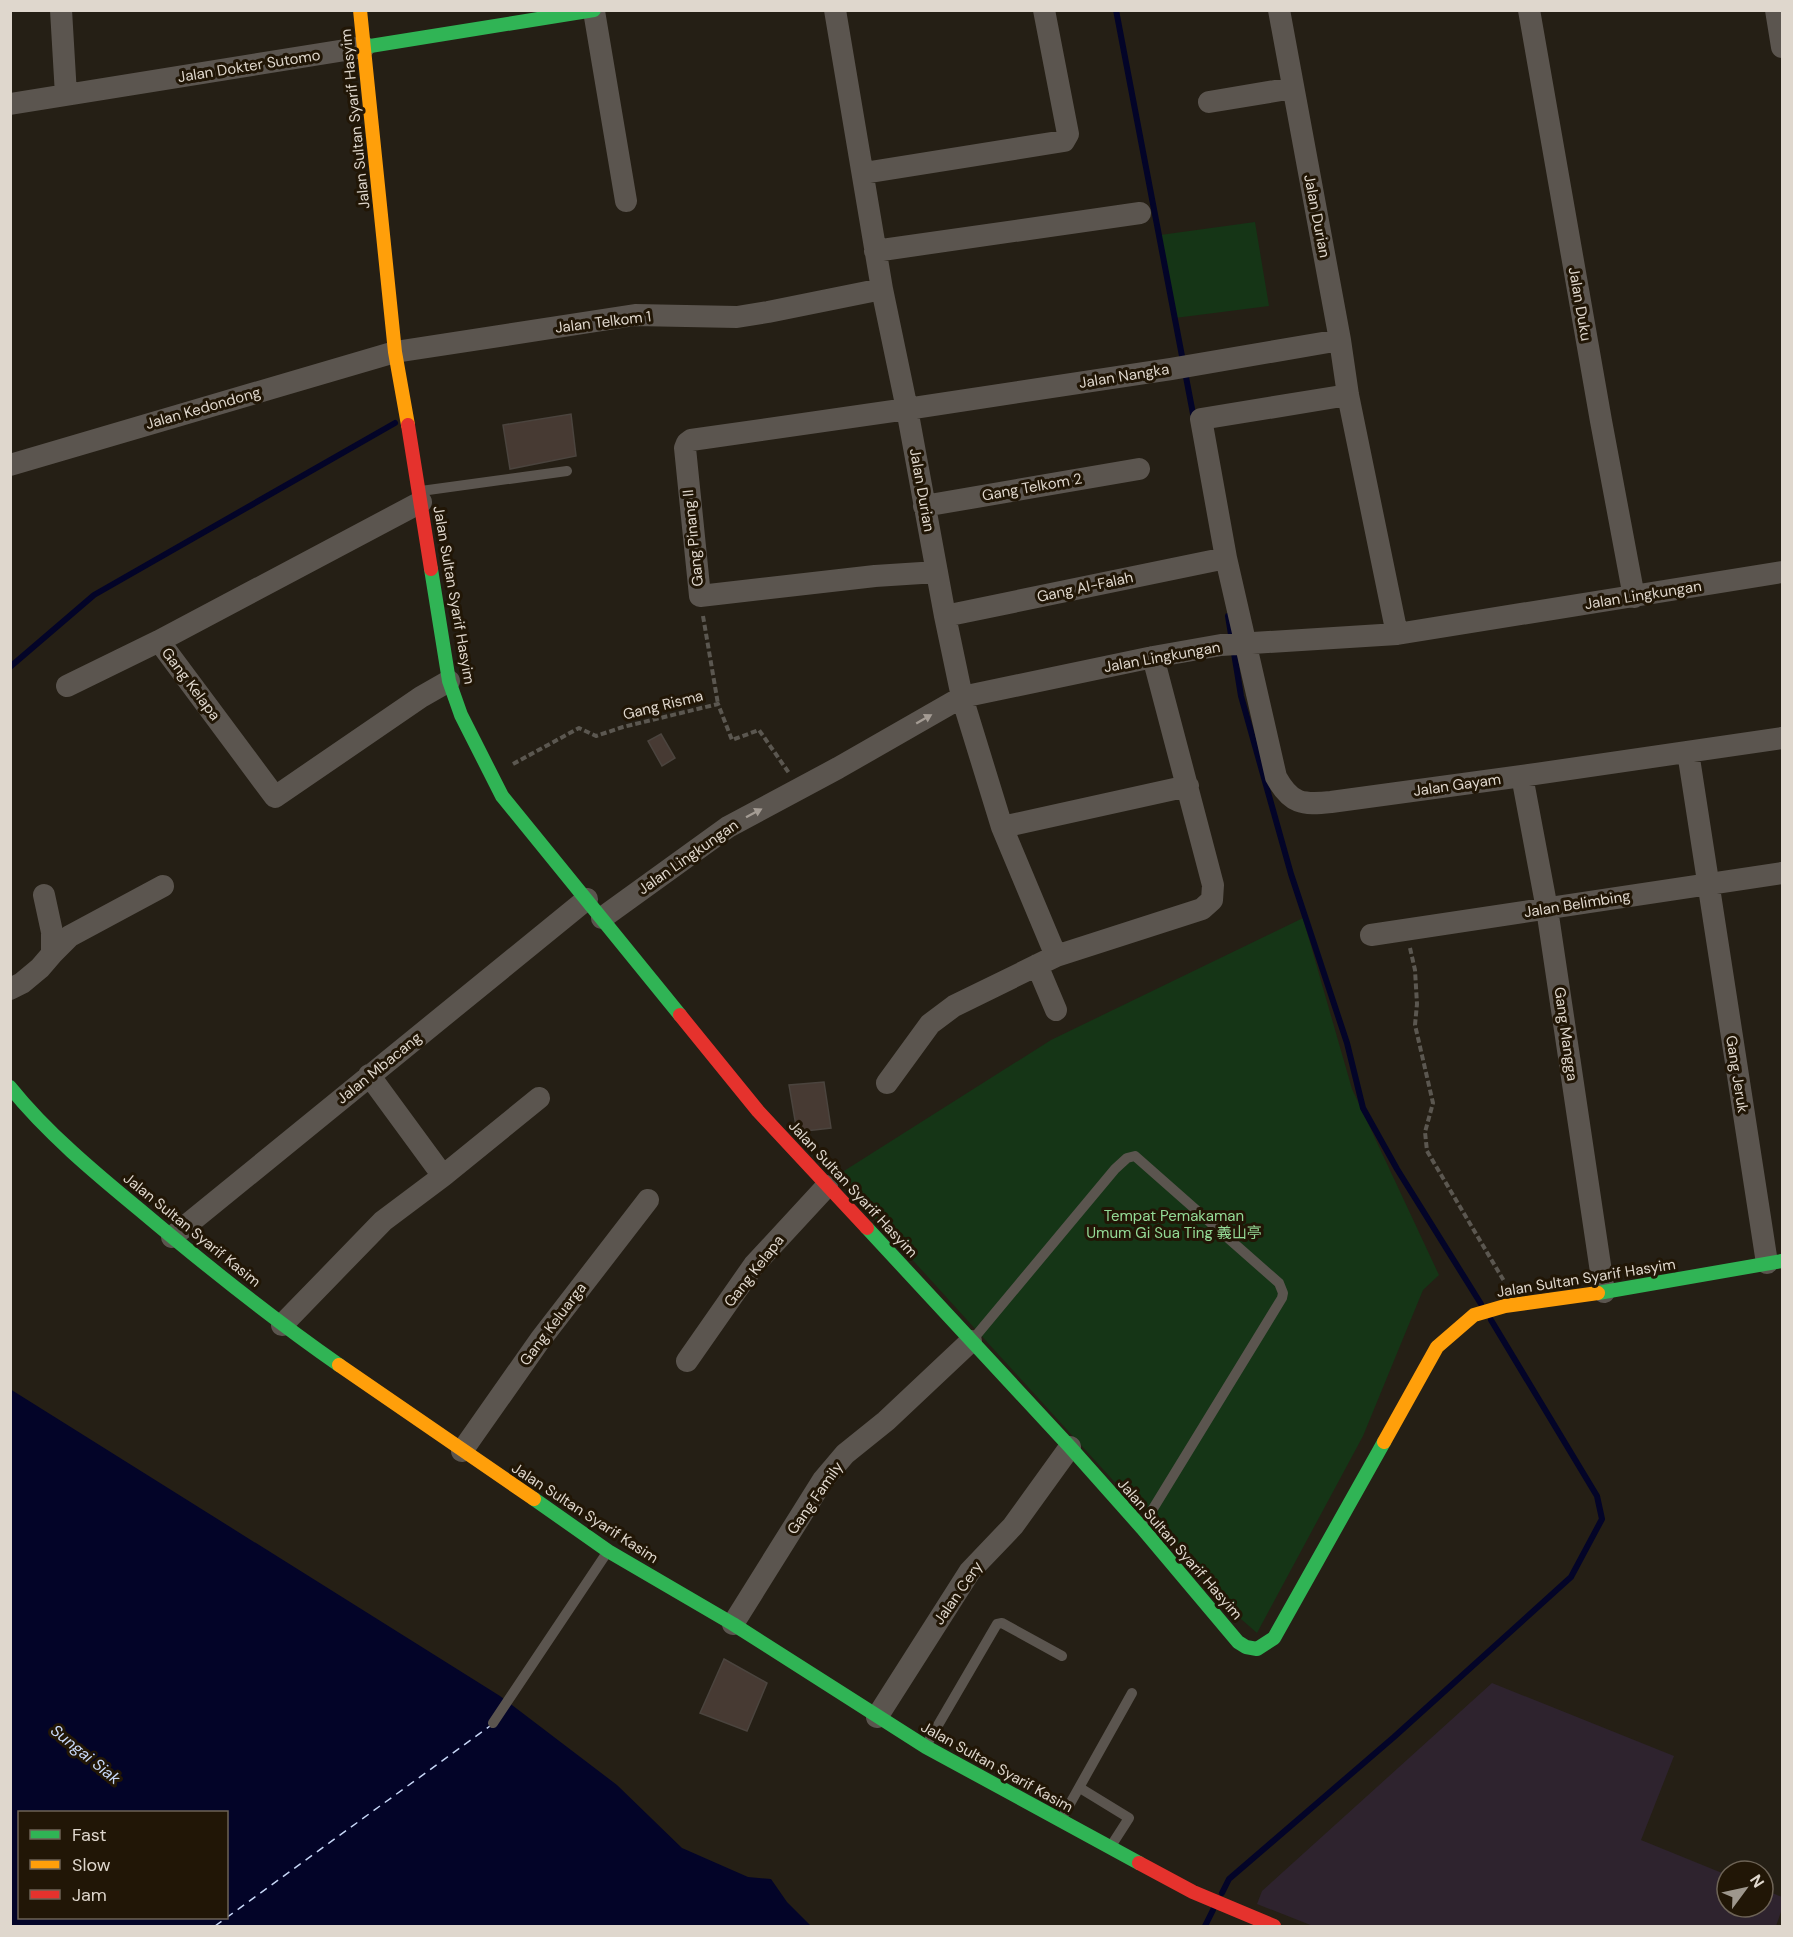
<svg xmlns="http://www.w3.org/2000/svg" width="1793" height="1937" viewBox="0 0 1793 1937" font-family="'DM Sans','Noto Sans SC',sans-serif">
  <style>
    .education { fill: #2e232e }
    .green { fill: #153516 }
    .water { fill: #030428; fill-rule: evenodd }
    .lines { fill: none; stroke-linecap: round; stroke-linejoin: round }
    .stream { stroke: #030428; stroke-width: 6 }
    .ferry { stroke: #c7d7f7; stroke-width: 1.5; stroke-dasharray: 8 6; stroke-linecap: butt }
    .building { fill: #473a33; stroke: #4b443e; stroke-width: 1.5 }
    .path { stroke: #5b5750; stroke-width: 4; stroke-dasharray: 6 3; stroke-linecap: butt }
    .lane { stroke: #5b554f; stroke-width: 10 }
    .street { stroke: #5b554f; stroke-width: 22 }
    .fast { stroke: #30b455; stroke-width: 14 }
    .slow { stroke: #ff9f0a; stroke-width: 14 }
    .jam { stroke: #e5322d; stroke-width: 14 }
    .oneway { fill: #a49c94 }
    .labels { text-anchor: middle; stroke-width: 6; stroke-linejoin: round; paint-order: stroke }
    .street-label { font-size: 15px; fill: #dfd7cd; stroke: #211606 }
    .park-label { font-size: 15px; fill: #94da96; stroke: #211606 }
    .water-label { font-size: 16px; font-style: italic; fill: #c7d7f7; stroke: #211606 }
  </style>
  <rect width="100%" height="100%" fill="#251f15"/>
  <path class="education" d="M1492,1683L1674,1756L1641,1840L1727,1875V1907H1763V1889L1782,1897V1909L1776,1926H1313L1257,1904L1262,1891Z"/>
  <path class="green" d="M1255,222L1269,306L1175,318L1160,235Z
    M1303,918L1352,1089L1439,1275L1423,1290L1363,1436L1257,1633L1233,1612L836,1176L1051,1040Z"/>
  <path class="water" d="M10,1389L500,1696L617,1785L682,1848L748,1877L771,1879L787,1902L811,1926H11ZM20,1812H226V1918H20Z"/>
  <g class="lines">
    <path class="stream" d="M1116,10L1194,419
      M1228,616L1241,696L1291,874L1347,1043L1363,1108L1397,1169L1481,1304
      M10,667L94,595L395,423
      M1222,1893L1229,1879L1394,1737L1571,1577L1602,1519L1597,1496L1491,1320
      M1205,1926L1213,1910"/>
    <path class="ferry" d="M215,1926L490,1726"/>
  </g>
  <path class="building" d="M571,414L576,456L510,469L503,425Z
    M661,734L675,758L662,766L648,741Z
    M824,1082L831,1128L797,1132L789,1085Z
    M724,1659L767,1683L747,1731L700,1713Z"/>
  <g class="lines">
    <path class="path" d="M703,616L718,704
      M513,764L579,728L596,736L623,727L718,704L732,740L759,730L789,773
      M1410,948L1415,970L1417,1004L1415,1025L1433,1103L1425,1132L1427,1151L1504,1281"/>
    <path class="lane" d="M421,491L567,471
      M974,1338L1115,1169L1127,1158L1135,1156L1279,1283L1283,1293L1282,1298L1143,1525
      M493,1723L606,1554
      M927,1744L997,1624L1002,1623L1062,1656
      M1080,1788L1129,1818L1111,1846
      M1062,1818L1132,1693"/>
    <path class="street" d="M61,10L66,95
      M835,10L882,289L907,409L945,616L962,697L1002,827L1056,956
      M1279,10L1340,340L1348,395L1397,634
      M1529,10L1601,421L1634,597
      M1776,10L1782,47
      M594,11L626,201
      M1209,102L1293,88
      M10,104L364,47
      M864,173L1064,141L1068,134L1044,10
      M875,251L1140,213
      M1348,395L1201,419L1226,558L1276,777C1291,804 1302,805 1331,802L1522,776L1782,738
      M10,465L395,352L635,315L737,317L768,312L882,289
      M421,502L159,641L275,797L421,697L449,681
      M924,506L1139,469
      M937,572L875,576L700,596L685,448L687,443L691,440L907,409L1171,369L1340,340
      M945,616L1226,558
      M67,686L159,641
      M1688,752L1767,1263
      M1522,776L1547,909L1604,1292
      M1002,827L1188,786
      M44,895L52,932V954
      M602,918L728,827L838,768L962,697L1153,657L1221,645L1397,634L1782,572
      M1371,935L1782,873
      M1037,965L1056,1010
      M10,989L22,983L40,968L52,954L70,936L163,886
      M369,1075L443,1176
      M887,1083L930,1024L954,1006L1056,956L1202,909L1212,900L1213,885L1153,657
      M172,1237L587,899
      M282,1325L383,1221L443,1176L539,1098
      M687,1361L754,1265L827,1186
      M462,1451L540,1340L648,1200
      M733,1624L823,1480L845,1454L886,1421L971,1341
      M877,1717L970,1571L1013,1526L1070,1447"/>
    <path class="fast" d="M364,47L594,10
      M431,569L449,681L461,715L502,796L680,1015
      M10,1087C46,1132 95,1173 140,1210C204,1264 270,1317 339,1365
      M867,1228L1070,1447L1142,1528L1238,1642L1246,1647L1257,1649L1274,1638L1384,1442
      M1598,1293L1782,1261
      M534,1499L608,1551L733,1624L926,1747L1139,1863"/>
    <path class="slow" d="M360,10L395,352L408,425
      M339,1365L534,1499
      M1384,1442L1437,1347L1474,1315L1505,1306L1598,1293"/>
    <path class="jam" d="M408,425L431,569
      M680,1015L758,1111L867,1228
      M1139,1863L1193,1892L1274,1926"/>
  </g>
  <defs><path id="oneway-solid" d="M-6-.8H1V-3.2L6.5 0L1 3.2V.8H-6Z" transform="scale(1.5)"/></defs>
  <g class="oneway">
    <use href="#oneway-solid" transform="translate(924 719) rotate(-30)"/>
    <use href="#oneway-solid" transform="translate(754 813) rotate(-28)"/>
  </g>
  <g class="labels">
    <g class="street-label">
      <text transform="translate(249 66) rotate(-9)" y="5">Jalan Dokter Sutomo</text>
      <text transform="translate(355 119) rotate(-96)" y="5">Jalan Sultan Syarif Hasyim</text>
      <text transform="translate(1317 216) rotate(79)" y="5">Jalan Durian</text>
      <text transform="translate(1580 304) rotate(80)" y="5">Jalan Duku</text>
      <text transform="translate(603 322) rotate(-7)" y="5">Jalan Telkom 1</text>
      <text transform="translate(1124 376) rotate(-9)" y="5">Jalan Nangka</text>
      <text transform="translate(203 408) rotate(-16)" y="5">Jalan Kedondong</text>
      <text transform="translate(1032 487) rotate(-10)" y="5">Gang Telkom 2</text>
      <text transform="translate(922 490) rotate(80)" y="5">Jalan Durian</text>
      <text transform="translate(693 538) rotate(-96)" y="5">Gang Pinang II</text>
      <text transform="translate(1085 587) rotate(-12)" y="5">Gang Al-Falah</text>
      <text transform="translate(454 595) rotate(80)" y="5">Jalan Sultan Syarif Hasyim</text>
      <text transform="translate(1643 595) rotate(-9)" y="5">Jalan Lingkungan</text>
      <text transform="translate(1162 657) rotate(-10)" y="5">Jalan Lingkungan</text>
      <text transform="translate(191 684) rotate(53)" y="5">Gang Kelapa</text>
      <text transform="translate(663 705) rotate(-14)" y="5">Gang Risma</text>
      <text transform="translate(1457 785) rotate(-8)" y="5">Jalan Gayam</text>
      <text transform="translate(688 857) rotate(-35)" y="5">Jalan Lingkungan</text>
      <text transform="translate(1577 904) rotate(-9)" y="5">Jalan Belimbing</text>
      <text transform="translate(1566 1034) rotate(82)" y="5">Gang Mangga</text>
      <text transform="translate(379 1068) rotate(-39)" y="5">Jalan Mbacang</text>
      <text transform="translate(1737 1074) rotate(81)" y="5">Gang Jeruk</text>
      <text transform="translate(853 1189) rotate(47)" y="5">Jalan Sultan Syarif Hasyim</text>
      <text transform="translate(192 1230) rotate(39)" y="5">Jalan Sultan Syarif Kasim</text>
      <text transform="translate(754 1271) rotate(-52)" y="5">Gang Kelapa</text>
      <text transform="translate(1586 1278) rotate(-9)" y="5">Jalan Sultan Syarif Hasyim</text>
      <text transform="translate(553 1324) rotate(-53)" y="5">Gang Keluarga</text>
      <text transform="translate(815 1498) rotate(-55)" y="5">Gang Family</text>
      <text transform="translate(585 1513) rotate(33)" y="5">Jalan Sultan Syarif Kasim</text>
      <text transform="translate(1180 1549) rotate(49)" y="5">Jalan Sultan Syarif Hasyim</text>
      <text transform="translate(958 1593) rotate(-55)" y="5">Jalan Cery</text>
      <text transform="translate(997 1767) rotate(29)" y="5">Jalan Sultan Syarif Kasim</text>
    </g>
    <g class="park-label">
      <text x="1174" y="1221">Tempat Pemakaman<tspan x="1174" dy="17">Umum Gi Sua Ting 義山亭</tspan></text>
    </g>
    <g class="water-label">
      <text transform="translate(86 1754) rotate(39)" y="6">Sungai Siak</text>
    </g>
  </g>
  <rect width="1793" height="1937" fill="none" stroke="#dfd7cd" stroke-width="24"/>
  <rect x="18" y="1811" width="210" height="108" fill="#211606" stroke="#6d6356" stroke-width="1.5"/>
  <rect x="30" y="1830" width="30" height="9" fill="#30b455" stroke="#6d6356" stroke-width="1.5"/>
  <text x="72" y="1841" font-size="18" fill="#dfd7cd">Fast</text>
  <rect x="30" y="1860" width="30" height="9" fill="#ff9f0a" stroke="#6d6356" stroke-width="1.5"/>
  <text x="72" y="1871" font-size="18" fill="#dfd7cd">Slow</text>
  <rect x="30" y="1890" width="30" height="9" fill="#e5322d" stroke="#6d6356" stroke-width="1.5"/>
  <text x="72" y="1901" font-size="18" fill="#dfd7cd">Jam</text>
  <g transform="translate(1745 1889) rotate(57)"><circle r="28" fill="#211606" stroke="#6d6356" stroke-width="1.5"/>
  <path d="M0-4.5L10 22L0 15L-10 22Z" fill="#9e978d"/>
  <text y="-9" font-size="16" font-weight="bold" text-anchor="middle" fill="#dfd7cd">N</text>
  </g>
</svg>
